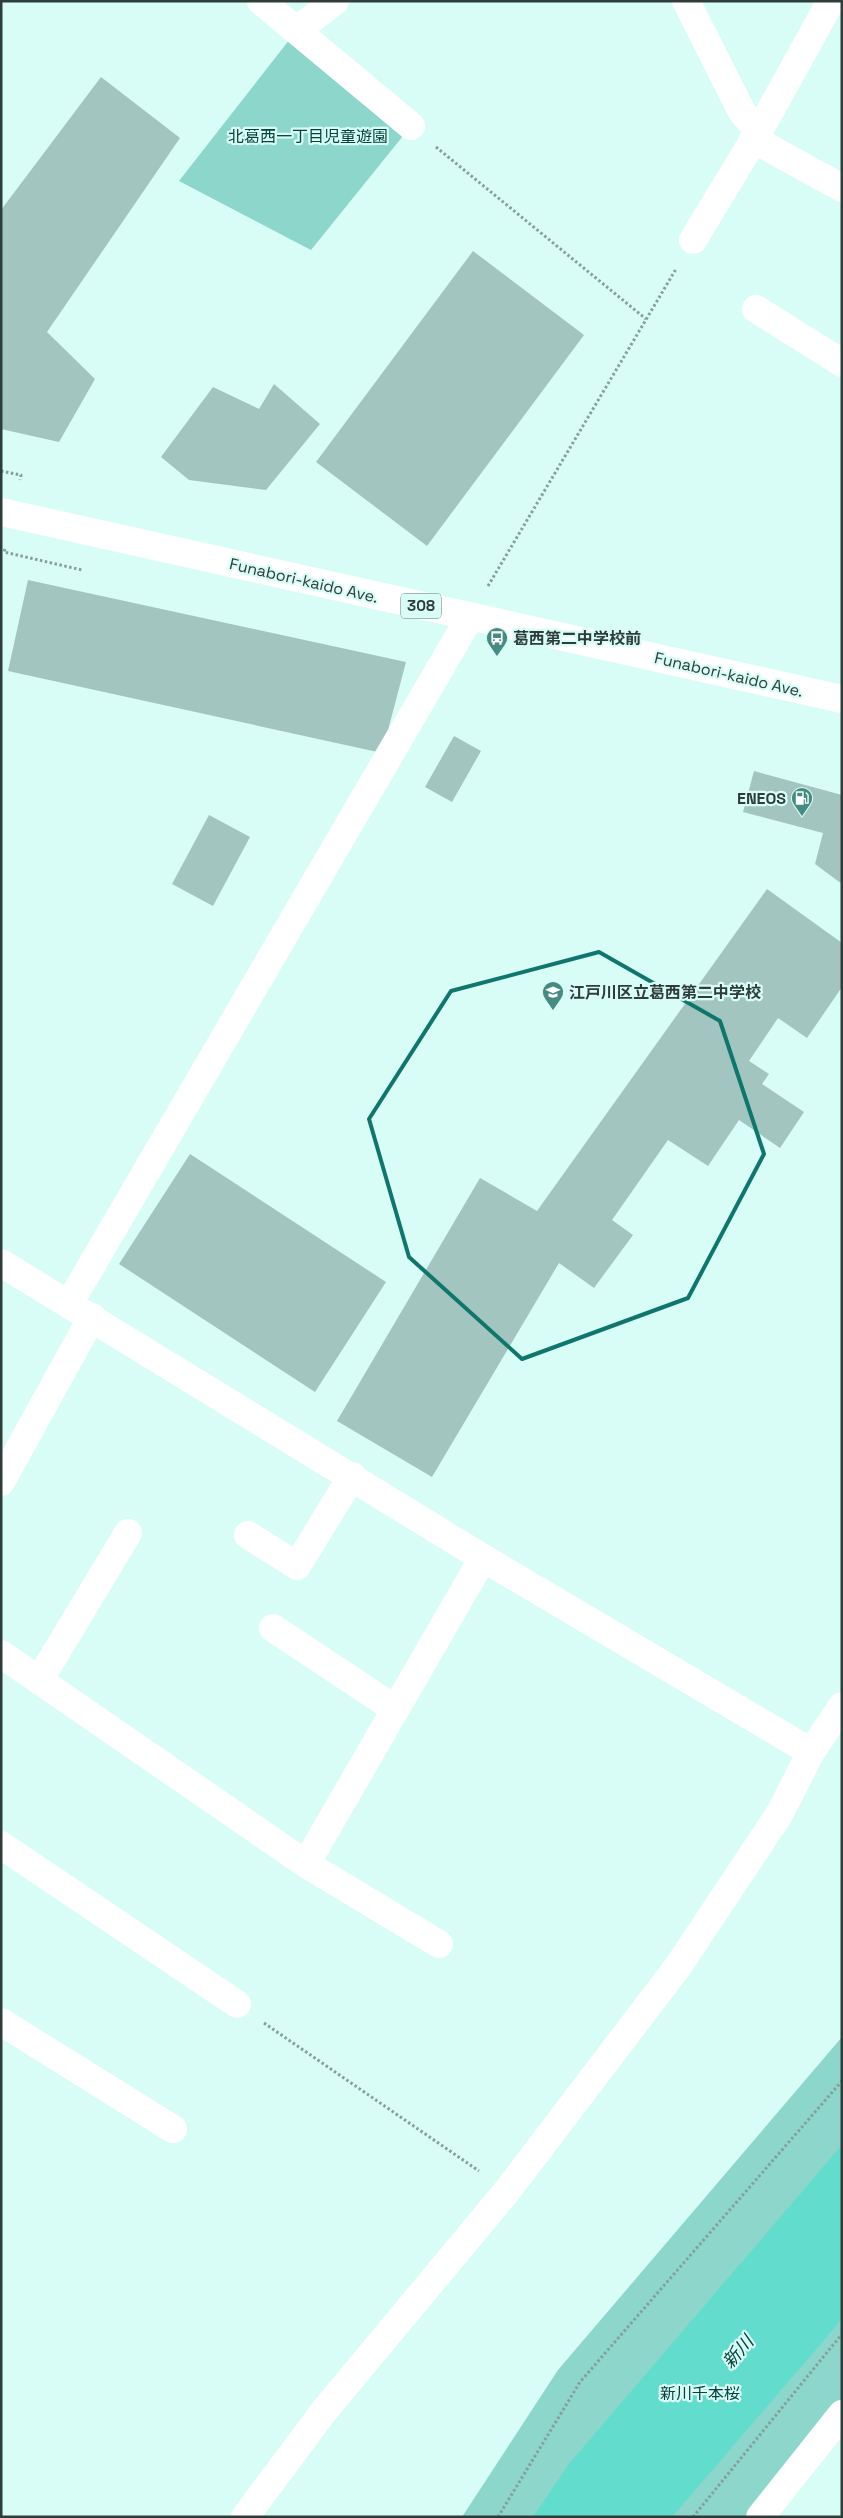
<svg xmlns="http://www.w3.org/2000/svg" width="843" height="2518" viewBox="0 0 843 2518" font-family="'Space Grotesk','Noto Sans JP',sans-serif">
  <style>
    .green { fill: #8cd6cb }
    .water { fill: #61dccd }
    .building { fill: #a3c5bf }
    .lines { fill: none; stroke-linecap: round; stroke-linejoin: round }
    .path { stroke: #869f9b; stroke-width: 3; stroke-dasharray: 2.5 2.5; stroke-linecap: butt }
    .minor { stroke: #fff; stroke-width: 28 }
    .major { stroke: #fff; stroke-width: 28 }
    .marked { fill: none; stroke: #0f766e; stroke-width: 4; stroke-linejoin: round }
    .labels { text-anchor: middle; stroke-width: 4.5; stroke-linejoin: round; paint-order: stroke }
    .shield { fill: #d8fcf6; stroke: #617672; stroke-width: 1 }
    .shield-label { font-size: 15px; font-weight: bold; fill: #2e3c3a }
    .park-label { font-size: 16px; fill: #06413b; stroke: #d8fcf6 }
    .street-label { font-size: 16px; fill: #2e3c3a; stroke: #d8fcf6 }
    .poi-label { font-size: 16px; font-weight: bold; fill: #2e3c3a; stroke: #d8fcf6; text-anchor: start }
    .water-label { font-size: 18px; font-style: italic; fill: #05403a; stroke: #d8fcf6 }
  </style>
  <rect width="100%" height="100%" fill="#d8fcf6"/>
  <path class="green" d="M297,30L411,126L311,250L179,181Z
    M842,2037V2414L760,2517H462L558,2370Z"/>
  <path class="water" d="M842,2145V2319L672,2517H533L569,2464Z"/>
  <path class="building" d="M101,77L180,138L47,332L95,379L59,442L1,429V210Z
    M473,251L584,335L427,546L316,462Z
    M274,384L320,424L266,490L189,480L161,457L213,387L259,409Z
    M28,580L406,662L382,753L8,671Z
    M454,736L481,751L452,802L425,787Z
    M754,771L842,795V884L815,864L823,833L743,812Z
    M209,815L250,837L213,906L172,884Z
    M767,889L842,943V987L807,1038L778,1018L749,1061L769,1074L762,1084L804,1112L780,1148L739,1120L708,1166L668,1140L612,1220L633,1235L594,1288L559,1263L432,1477L337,1421L480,1178L537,1211Z
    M190,1154L386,1282L315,1392L119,1264Z"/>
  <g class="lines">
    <path class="path" d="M436,147L646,319
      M1,471L21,475L20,480
      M5,549L4,552L82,570
      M488,586L676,269
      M264,2023L479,2171
      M498,2517L580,2382L842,2081
      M693,2517L842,2334"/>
    <path class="minor" d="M261,1L411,126
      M686,1L742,112L759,131
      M297,30L335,1
      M753,139L842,188
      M693,240L759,131L831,1
      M756,309L842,363
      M1,1263L483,1558L811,1752
      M69,1304L470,617
      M1,1482L92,1317
      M248,1535L297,1566L352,1476
      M273,1628L395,1709
      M1,1654L306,1864L439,1944
      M40,1679L128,1533
      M1,1845L237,2004
      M306,1864L483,1558
      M1,2022L173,2129
      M245,2517L324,2411L507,2191L679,1965L780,1813L811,1752L842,1706
      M760,2517L842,2414"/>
    <path class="major" d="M1,512L842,699"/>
  </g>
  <path class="marked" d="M599,952L720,1021L764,1154L688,1298L522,1359L409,1257L369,1119L451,991Z"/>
  <defs>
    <g id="bus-pin" transform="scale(1.125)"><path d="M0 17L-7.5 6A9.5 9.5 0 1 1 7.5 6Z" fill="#458b82" stroke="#d8fcf6"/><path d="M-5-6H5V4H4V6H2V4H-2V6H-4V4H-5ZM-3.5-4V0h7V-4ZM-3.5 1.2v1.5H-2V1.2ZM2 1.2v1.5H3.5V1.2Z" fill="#fff"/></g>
    <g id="fuel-pin" transform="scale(1.125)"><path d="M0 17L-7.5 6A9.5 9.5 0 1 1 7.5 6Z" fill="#458b82" stroke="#d8fcf6"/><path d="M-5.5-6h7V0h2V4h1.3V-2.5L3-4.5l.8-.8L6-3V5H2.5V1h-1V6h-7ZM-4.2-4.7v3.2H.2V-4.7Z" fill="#fff"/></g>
    <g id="school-pin" transform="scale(1.125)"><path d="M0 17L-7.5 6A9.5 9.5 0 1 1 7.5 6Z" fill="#458b82" stroke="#d8fcf6"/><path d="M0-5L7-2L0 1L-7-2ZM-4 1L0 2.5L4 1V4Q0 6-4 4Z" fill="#fff"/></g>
  </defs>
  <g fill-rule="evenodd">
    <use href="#bus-pin" x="497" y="638"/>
    <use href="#fuel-pin" x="802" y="798"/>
    <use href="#school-pin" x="553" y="992"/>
  </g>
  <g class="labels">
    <rect class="shield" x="401" y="593.5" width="40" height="25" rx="4"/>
    <g class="shield-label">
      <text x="421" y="611">308</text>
    </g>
    <g class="park-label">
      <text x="308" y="142">北葛西一丁目児童遊園</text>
      <text x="700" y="2399">新川千本桜</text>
    </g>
    <g class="street-label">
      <text transform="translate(304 580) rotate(13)" y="6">Funabori-kaido Ave.</text>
      <text transform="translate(729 674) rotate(13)" y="6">Funabori-kaido Ave.</text>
    </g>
    <g class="poi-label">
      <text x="513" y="644">葛西第二中学校前</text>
      <text x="786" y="804" text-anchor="end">ENEOS</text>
      <text x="569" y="998">江戸川区立葛西第二中学校</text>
    </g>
    <g class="water-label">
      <text transform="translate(738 2352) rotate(-49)" y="6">新川</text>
    </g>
  </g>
  <rect width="843" height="2518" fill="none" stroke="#2e3c3a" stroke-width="5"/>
</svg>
